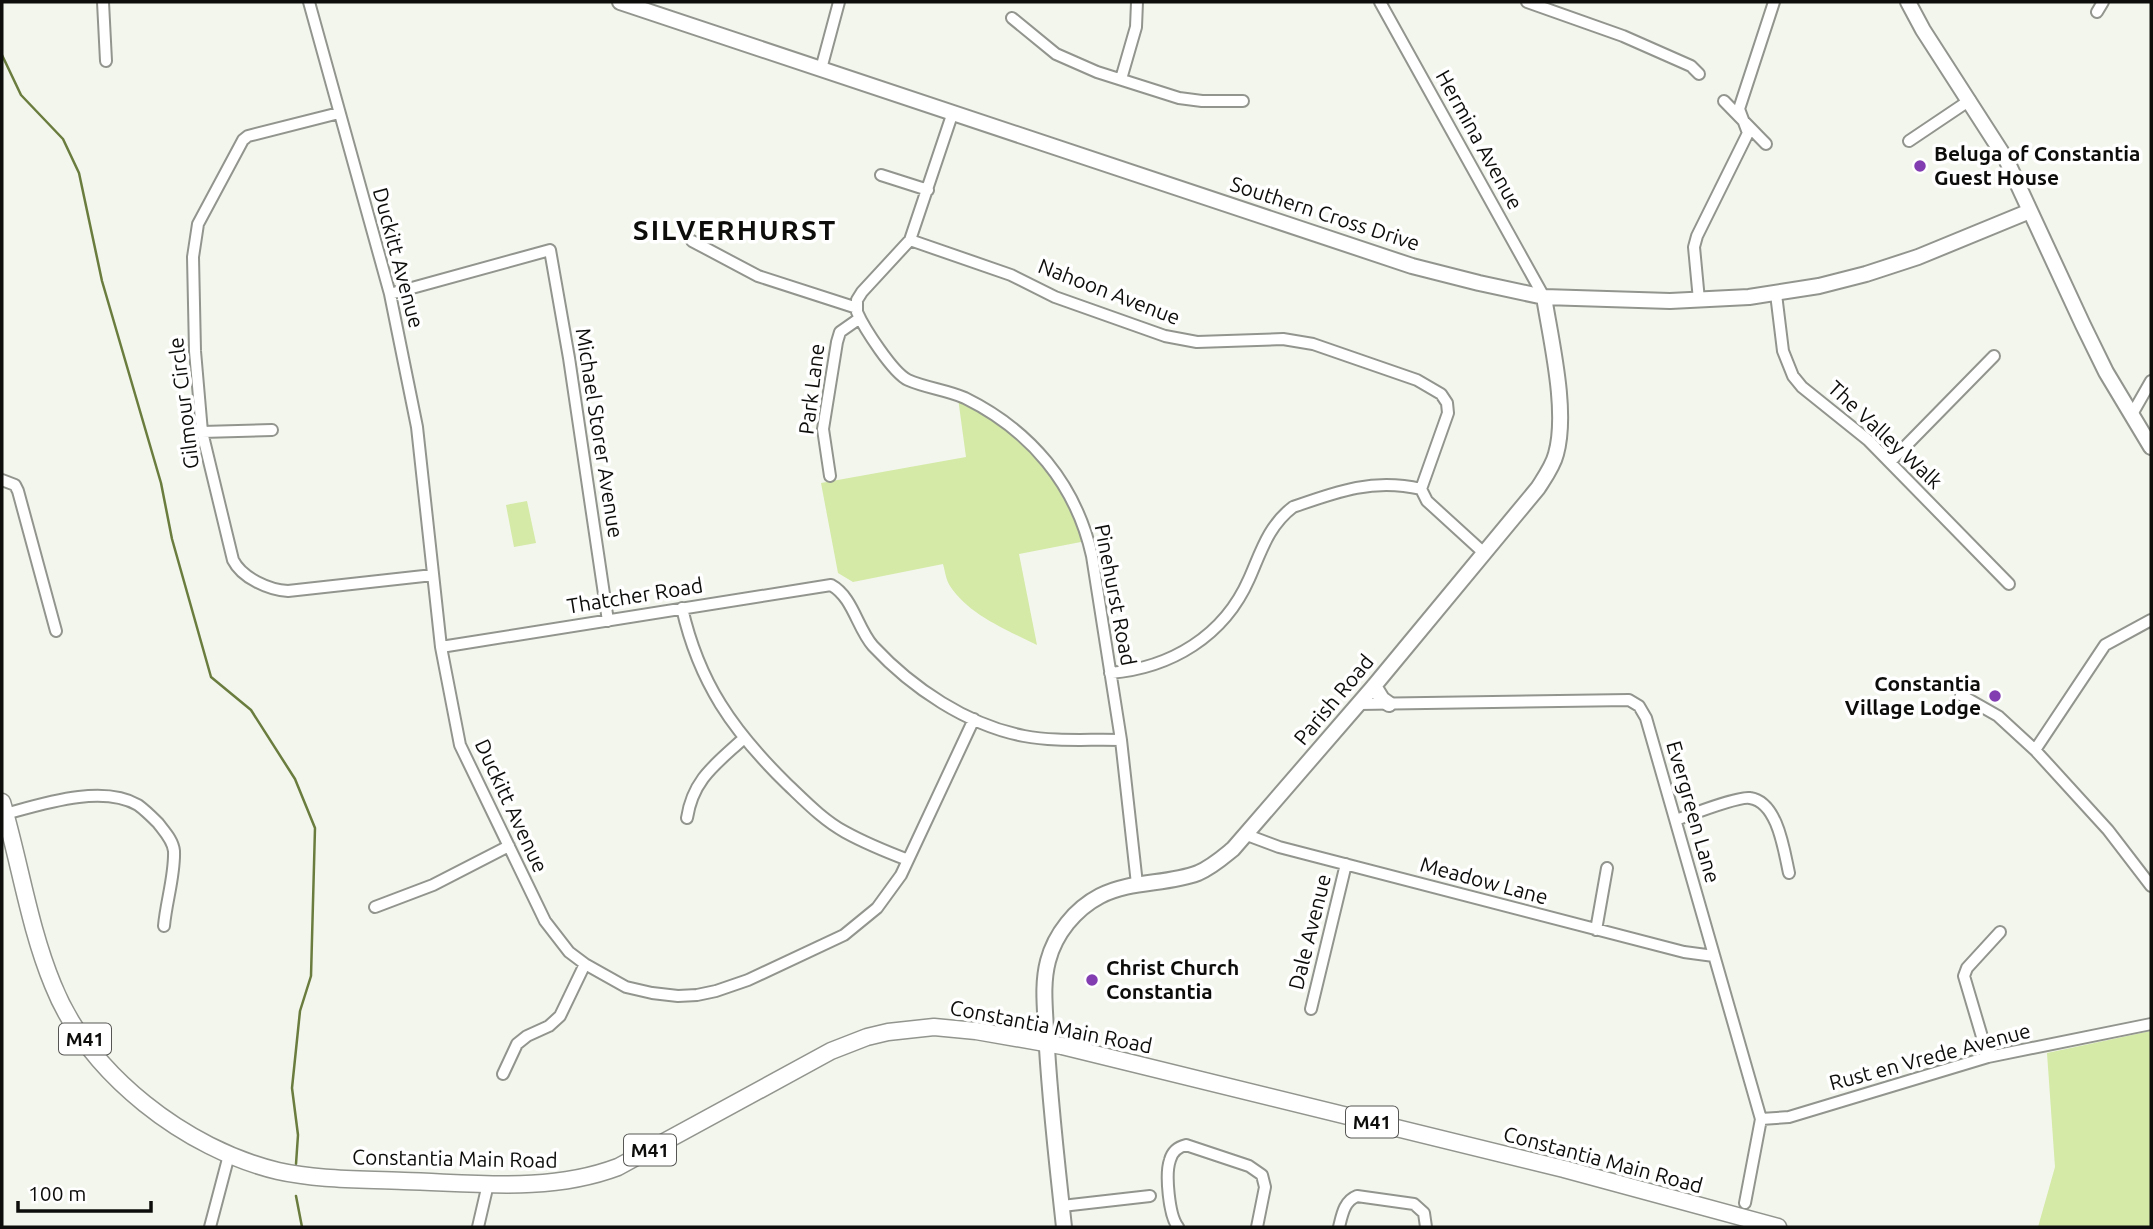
<svg xmlns="http://www.w3.org/2000/svg" width="2153" height="1229" viewBox="0 0 2153 1229" font-family="Ubuntu,sans-serif">
  <style>
    .green { fill: #d4eaa6 }
    .lines { fill: none; stroke-linecap: round; stroke-linejoin: round }
    .stream { stroke: #6a7d3e; stroke-width: 2.5 }
    .street-casing { stroke: #92958e; stroke-width: 14 }
    .secondary-casing { stroke: #92958e; stroke-width: 18 }
    .primary-casing { stroke: #92958e; stroke-width: 19 }
    .street { stroke: #fff; stroke-width: 10 }
    .secondary { stroke: #fff; stroke-width: 14 }
    .primary { stroke: #fff; stroke-width: 16 }
    .poi-dot { fill: #823db1; stroke: #fff; stroke-width: 2.5 }
    .labels { text-anchor: middle; stroke-width: 7; stroke-linejoin: round; paint-order: stroke }
    .shield { fill: #fff; stroke: #565654; stroke-width: 2 }
    .shield-label { font-size: 19px; font-weight: bold; fill: #0d0e0b }
    .street-label { font-size: 21px; fill: #0d0e0b; stroke: #fff }
    .poi-label { font-size: 21px; font-weight: bold; fill: #0d0e0b; stroke: #fff; text-anchor: start }
    .district-label { font-size: 28px; font-weight: bold; letter-spacing: 2px; fill: #0d0e0b; stroke: #fff }
  </style>
  <rect width="100%" height="100%" fill="#f3f6ed"/>
  <path class="green" d="M958,398L1017,434L1068,495L1086,541L1019,554L1037,645C1007,630 969,615 950,586C946,580 945,571 943,564L853,582L838,573L821,483L966,457Z
    M527,501L536,543L514,547L506,505Z
    M2151,1031V1227H2038L2055,1167L2047,1053Z"/>
  <g class="lines">
    <path class="stream" d="M2,55L21,95L63,139L79,173L102,281L161,483L172,539L211,677L251,710L295,779L315,828L311,976L300,1011L292,1088L298,1135L296,1164
      M296,1196L302,1227"/>
    <g class="street-casing">
      <path id="street" d="M103,2L106,61
        M309,2L390,294L417,427L441,647L460,745L545,921L569,952L585,964L626,987L652,993L678,996L697,995L716,991L748,980L844,935L877,908L901,875L974,719
        M1380,2L1544,297
        M1527,2L1623,36L1691,66L1699,74
        M2097,12L2103,2
        M1012,18L1056,54L1097,72L1179,98L1202,101H1243
        M821,69L839,2
        M1121,79L1136,27L1137,2
        M1724,101L1766,144
        M953,112L910,240L862,292L857,300V312C864,328 893,373 908,380C926,388 947,390 965,398C1030,430 1076,484 1092,556L1121,740L1137,884
        M339,113L248,136L243,140L198,224L193,257L195,351L202,432L233,560C242,578 269,590 288,591L433,575
        M1909,141L1970,100
        M881,175L928,190
        M910,240L1011,275L1055,297L1165,336L1197,342L1283,339L1313,344L1417,380L1441,394L1447,403L1448,413L1421,489
        M692,241L758,276L857,308
        M390,294L550,250L569,358L608,621
        M1776,294L1783,351L1793,376L1802,387L1868,440L2009,584
        M1699,300L1694,247L1697,236L1748,133L1739,109L1774,2
        M2131,416L2151,381
        M202,432L272,430
        M1890,462L1994,356
        M830,476L823,429L837,342L840,332L860,318
        M2,480L15,485L18,491L56,631
        M1421,489L1427,501L1484,553
        M682,608C699,683 733,731 787,784C805,801 823,820 845,832C865,843 887,852 908,860
        M441,647L831,585C853,597 857,628 873,646C912,688 967,725 1024,736C1055,742 1089,739 1121,740
        M1110,673C1171,668 1224,636 1249,579C1261,552 1268,526 1293,507C1338,491 1374,478 1421,489
        M1961,695L1998,716L2035,750L2108,830L2151,886
        M1359,704L1629,700L1639,706L1646,718L1761,1119L1745,1203
        M2035,750L2105,645L2151,620
        M5,814C42,804 102,784 138,805C145,810 152,817 158,823C164,831 173,840 174,851C175,875 166,902 164,926
        M687,818C693,779 716,764 743,739
        M1676,820C1690,815 1738,796 1750,798C1778,802 1784,851 1789,873
        M1247,835L1279,847L1684,952L1714,956
        M375,907L433,885L509,846
        M1596,930L1607,868
        M1311,1009L1346,864
        M1988,1057L1964,976L1967,968L2000,932
        M503,1074L517,1044L527,1036L549,1026L560,1016L585,964
        M1761,1119L1789,1117L1988,1057L2151,1024
        M1062,1206L1150,1196
        M210,1227L229,1155
        M478,1227L488,1184
        M1178,1227C1169,1216 1165,1174 1170,1160C1172,1152 1178,1147 1186,1145L1249,1166L1262,1175L1265,1187L1257,1227
        M1339,1227C1342,1215 1344,1201 1357,1196L1414,1204L1424,1213L1426,1227"/>
    </g>
    <g class="secondary-casing">
      <path id="secondary" d="M620,2L1412,266L1479,283L1544,297L1670,301L1749,297L1819,286L1866,274L1918,257L2030,211
        M1908,2L1923,30L2006,159L2083,325L2106,372L2151,447
        M1374,686L1382,699L1389,704
        M1064,1227C1057,1162 1049,1096 1046,1030C1045,1007 1042,984 1048,961C1055,934 1075,909 1100,896C1131,880 1166,885 1198,873C1212,867 1222,858 1233,849L1374,686L1538,488C1545,477 1553,466 1556,454C1568,411 1551,341 1544,297"/>
    </g>
    <g class="primary-casing">
      <path id="primary" d="M2,802C20,863 29,927 53,985C89,1075 186,1149 278,1171C318,1180 362,1179 404,1181C476,1183 549,1193 618,1167L831,1051L867,1037L888,1032L934,1027L976,1031L1062,1046L1564,1169L1778,1227"/>
    </g>
    <use href="#street" class="street"/>
    <use href="#secondary" class="secondary"/>
    <use href="#primary" class="primary"/>
  </g>
  <g class="poi-dot">
    <circle cx="1920" cy="166" r="7"/>
    <circle cx="1995" cy="696" r="7"/>
    <circle cx="1092" cy="980" r="7"/>
  </g>
  <g class="labels">
    <g class="shield">
      <rect x="59" y="1023.5" width="52" height="31" rx="5"/>
      <rect x="1346" y="1106.5" width="52" height="31" rx="5"/>
      <rect x="624" y="1134.5" width="52" height="31" rx="5"/>
    </g>
    <g class="shield-label">
      <text x="85" y="1046">M41</text>
      <text x="1372" y="1129">M41</text>
      <text x="650" y="1157">M41</text>
    </g>
    <g class="street-label">
      <text transform="translate(1479 140) rotate(61)" y="7">Hermina Avenue</text>
      <text transform="translate(1325 214) rotate(18)" y="7">Southern Cross Drive</text>
      <text transform="translate(398 258) rotate(75)" y="7">Duckitt Avenue</text>
      <text transform="translate(1109 292) rotate(21)" y="7">Nahoon Avenue</text>
      <text transform="translate(812 389) rotate(-83)" y="7">Park Lane</text>
      <text transform="translate(184 403) rotate(-97)" y="7">Gilmour Circle</text>
      <text transform="translate(599 433) rotate(81)" y="7">Michael Storer Avenue</text>
      <text transform="translate(1885 435) rotate(43)" y="7">The Valley Walk</text>
      <text transform="translate(1115 595) rotate(79)" y="7">Pinehurst Road</text>
      <text transform="translate(635 596) rotate(-9)" y="7">Thatcher Road</text>
      <text transform="translate(1334 700) rotate(-50)" y="7">Parish Road</text>
      <text transform="translate(511 806) rotate(65)" y="7">Duckitt Avenue</text>
      <text transform="translate(1693 812) rotate(74)" y="7">Evergreen Lane</text>
      <text transform="translate(1484 881) rotate(15)" y="7">Meadow Lane</text>
      <text transform="translate(1310 932) rotate(-76)" y="7">Dale Avenue</text>
      <text transform="translate(1051 1027) rotate(11)" y="7">Constantia Main Road</text>
      <text transform="translate(1930 1057) rotate(-15)" y="7">Rust en Vrede Avenue</text>
      <text transform="translate(455 1159) rotate(1)" y="7">Constantia Main Road</text>
      <text transform="translate(1603 1160) rotate(15)" y="7">Constantia Main Road</text>
    </g>
    <g class="poi-label">
      <text x="1934" y="161">Beluga of Constantia<tspan x="1934" dy="24">Guest House</tspan></text>
      <text x="1981" y="691" text-anchor="end">Constantia<tspan x="1981" dy="24">Village Lodge</tspan></text>
      <text x="1106" y="975">Christ Church<tspan x="1106" dy="24">Constantia</tspan></text>
    </g>
    <g class="district-label">
      <text x="735" y="240">SILVERHURST</text>
    </g>
  </g>
  <rect width="2153" height="1229" fill="none" stroke="#0d0e0b" stroke-width="7"/>
  <path d="M18 1201v10h133v-10" fill="none" stroke="#0d0e0b" stroke-width="3.5"/>
  <text x="28" y="1201" font-size="21" fill="#0d0e0b" stroke="#ffffff" stroke-width="5" paint-order="stroke">100 m</text>
</svg>
